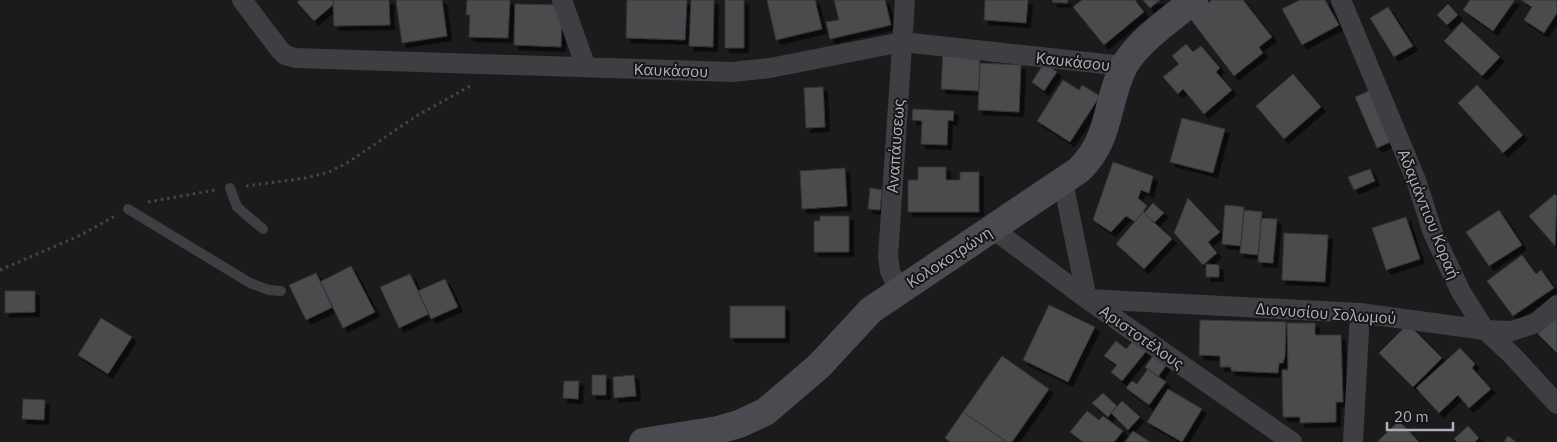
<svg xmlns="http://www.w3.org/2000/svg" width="1557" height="442" viewBox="0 0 1557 442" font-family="'IBM Plex Sans',sans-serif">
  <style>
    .building { fill: #4a4b4e; stroke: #353538; filter: url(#shadow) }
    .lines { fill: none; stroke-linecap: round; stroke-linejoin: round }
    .path { stroke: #44454a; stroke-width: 3; stroke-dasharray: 2.5 4; stroke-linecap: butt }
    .lane { stroke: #3e3e43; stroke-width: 10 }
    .street { stroke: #3e3e43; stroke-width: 20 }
    .secondary { stroke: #4a4b51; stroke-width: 28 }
    .labels { text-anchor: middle; stroke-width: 4; stroke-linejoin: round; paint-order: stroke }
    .street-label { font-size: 16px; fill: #afb1ba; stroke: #161517 }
  </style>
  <defs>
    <filter id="shadow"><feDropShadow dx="4.5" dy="4.5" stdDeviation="0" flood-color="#0009"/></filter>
  </defs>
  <rect width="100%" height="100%" fill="#1b1b1c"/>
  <path class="building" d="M300,0H333L334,4L314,21L297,2Z
    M333,0H389L390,25L334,26Z
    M396,0H442L447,36L402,43Z
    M467,0H510L508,38L469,37L470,15H466Z
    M627,0H687L685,40L626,38Z
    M691,0H714L713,47L689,46Z
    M725,0H744V48H725Z
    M767,0H815L822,29L776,40Z
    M834,0H885L891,25L830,39L826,22L839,20Z
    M985,0H1028L1026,23L984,20Z
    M1053,0H1068L1067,3L1052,2Z
    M1082,0H1135L1144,12L1104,45L1073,7Z
    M1143,0H1160L1150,8Z
    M1212,0H1243L1272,37L1259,47L1263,53L1234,76L1189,17Z
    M1300,0H1325L1339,25L1302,45L1282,9Z
    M1470,0H1515L1493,31L1463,10Z
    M1521,0H1557V13L1544,33L1524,20L1532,7Z
    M515,4L562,5L561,47L514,45Z
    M1448,4L1458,15L1447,25L1437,15Z
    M1388,7L1413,46L1394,57L1370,18Z
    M1462,22L1500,57L1482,76L1444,41Z
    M1186,44L1193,52L1201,46L1220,68L1216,72L1232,90L1204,114L1183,89L1178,94L1163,77L1179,64L1172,56Z
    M943,52L980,53L979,91L941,89Z
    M980,63L1021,65L1019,112L978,110Z
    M1044,63L1057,72L1044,91L1032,82Z
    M1293,74L1321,107L1284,139L1256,106Z
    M1063,80L1079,90L1082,85L1100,96L1070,142L1037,121Z
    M1477,85L1523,135L1503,153L1458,103Z
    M823,87L825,127L806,128L804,88Z
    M1374,89L1397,139L1377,148L1355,97Z
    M913,109L954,111L953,121L948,120L947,145L921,144L922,121L912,120Z
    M1182,118L1225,129L1213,173L1170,162Z
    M1113,162L1153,176L1149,193L1141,190L1138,198L1147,206L1143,212L1135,222L1126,216L1111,232L1093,220Z
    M918,167H946V180H960V172H979V212H908V180H918Z
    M845,168L847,206L802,209L800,171Z
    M1370,169L1375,181L1354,190L1348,177Z
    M870,188L882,190L880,210L868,209Z
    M1555,194L1557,196L1555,246L1529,216Z
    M1188,198L1220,232L1208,242L1217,253L1203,265L1174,233Z
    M1153,203L1164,213L1154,223L1144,213Z
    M1225,205L1244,207L1241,246L1222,244Z
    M1244,210L1262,212L1258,255L1240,253Z
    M1499,210L1522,245L1489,266L1466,232Z
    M1143,212L1172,239L1144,269L1116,244Z
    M820,216H849V252H814V221H820Z
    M1406,217L1420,259L1386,270L1372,228Z
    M1261,218L1277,219L1273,263L1258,262Z
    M1284,233L1328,235L1325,282L1282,280Z
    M1522,255L1536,274L1541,270L1554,288L1513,316L1487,281Z
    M1206,264L1219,265V277H1206Z
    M351,266L375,312L343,328L320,282Z
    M316,273L333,307L306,320L289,285Z
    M410,274L429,314L399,328L380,287Z
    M445,279L458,307L431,319L418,291Z
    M5,291H35V312L5,313Z
    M1049,305L1095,327L1068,382L1023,360Z
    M730,306H785V338H730Z
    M1557,315V353L1538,334Z
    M101,318L132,337L108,374L78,355Z
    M1200,320L1286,322L1285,356L1283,363H1279L1278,373L1231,371V367H1220V356L1199,355Z
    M1287,323H1315V335H1341L1343,402H1336V422L1300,423V417H1283L1282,370H1288Z
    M1408,324L1442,358L1413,387L1379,353Z
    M1135,339L1148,349L1122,381L1111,372L1117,365L1104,356L1116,341L1126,349Z
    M1460,348L1475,364L1472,368L1491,389L1469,408L1458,395L1439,413L1416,388Z
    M1155,353L1168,363L1158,377L1145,367Z
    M1002,356L1049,389L1012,442H1007L963,412Z
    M1148,369L1166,382L1149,405L1126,388L1132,381L1137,384Z
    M592,375H606V395H592Z
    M634,375L636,396L614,398L613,377Z
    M564,381H579L578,399L563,398Z
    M1168,389L1202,409L1182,442L1147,422Z
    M1103,393L1117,406L1108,417L1092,403Z
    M23,399L45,400L44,420L22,419Z
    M1122,401L1140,417L1128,430L1111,413Z
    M1087,411L1099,420L1103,416L1123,431L1114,442H1083L1070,432Z
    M963,412L1007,442H950L945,438Z
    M1399,421L1419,442H1377Z
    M1468,426L1479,438L1475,442H1457L1454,439Z
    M1133,431L1150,442H1125Z
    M1508,436L1516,442H1504Z"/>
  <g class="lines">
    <path class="path" d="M246,186L306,178L329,172L347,163L418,115L472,85
      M148,202L215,190
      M0,270L81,235L115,216"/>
    <path class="lane" d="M230,188L237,207L263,229
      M128,209L250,283L269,290L281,291"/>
    <path class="street" d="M242,0L280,50L285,55L295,58L732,72L770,68L902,42L1124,66
      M562,0L586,67
      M1341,0L1416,180L1433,233L1461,292L1485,330L1511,354L1557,404
      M1063,182L1087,299
      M993,229L1087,299L1292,442
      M899,290L890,271L888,257L905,0
      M1087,299L1360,313L1485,330L1512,331L1536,323L1557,305
      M1353,442L1360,313"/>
    <path class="secondary" d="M643,442L718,430L739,424L765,412L819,366L871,310L1079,170C1112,138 1105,103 1124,66C1139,40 1171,19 1194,0"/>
  </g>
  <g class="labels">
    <g class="street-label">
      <text transform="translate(1073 61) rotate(6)" y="6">Καυκάσου</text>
      <text transform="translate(671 70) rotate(2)" y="6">Καυκάσου</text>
      <text transform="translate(895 146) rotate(-86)" y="6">Αναπάυσεως</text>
      <text transform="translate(1429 214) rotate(68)" y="6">Αδαμάντιου Κοραή</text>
      <text transform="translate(949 257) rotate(-33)" y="6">Κολοκοτρώνη</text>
      <text transform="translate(1326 313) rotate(4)" y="6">Διονυσίου Σολωμού</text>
      <text transform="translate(1142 337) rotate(35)" y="6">Αριστοτέλους</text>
    </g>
  </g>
  <path d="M1387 422v8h66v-8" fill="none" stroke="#afb1ba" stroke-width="2.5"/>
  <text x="1394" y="422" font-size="15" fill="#afb1ba" stroke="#161517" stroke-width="4" paint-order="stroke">20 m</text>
</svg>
